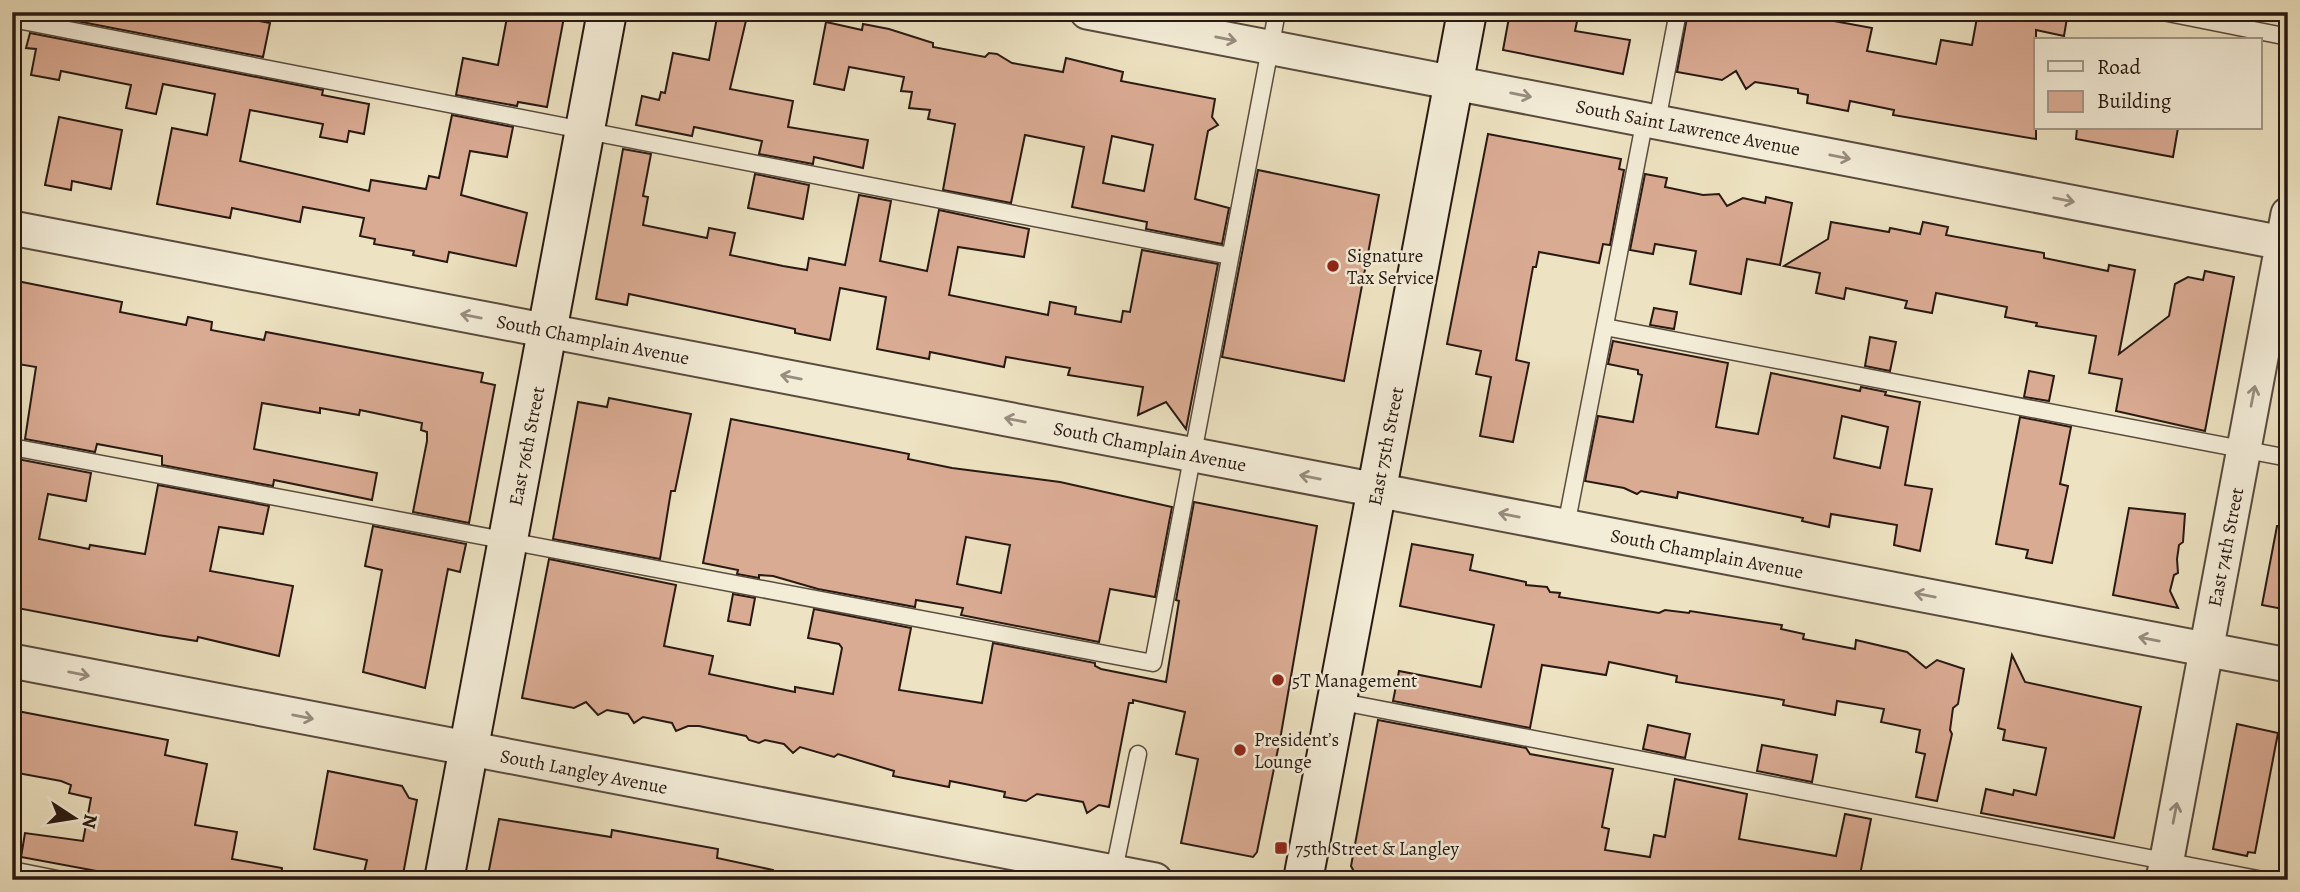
<svg xmlns="http://www.w3.org/2000/svg" width="2300" height="892" viewBox="0 0 2300 892" font-family="Alegreya,serif">
  <style>
    .building { fill: #daab93; stroke: #281913; stroke-width: 2; fill-rule: evenodd }
    .lines { fill: none; stroke-linecap: round; stroke-linejoin: round }
    .lane-casing { stroke: #594b3e; stroke-width: 19 }
    .street-casing { stroke: #594b3e; stroke-width: 37 }
    .secondary-casing { stroke: #281913; stroke-width: 42 }
    .lane { stroke: #f3ecd7; stroke-width: 16 }
    .street { stroke: #f3ecd7; stroke-width: 33 }
    .secondary { stroke: #f3ecd7; stroke-width: 38 }
    .oneway { stroke: #988d7f }
    .poi-dot { fill: #8f2418; stroke: #f3ecd7; stroke-width: 2.5 }
    .labels { text-anchor: middle; stroke-width: 5; stroke-linejoin: round; paint-order: stroke }
    .street-label { font-size: 19px; fill: #281913; stroke: #f3ecd7 }
    .poi-label { font-size: 19px; fill: #281913; stroke: #f3ecd7; text-anchor: start }
  </style>
  <rect width="100%" height="100%" fill="#ede2c1"/>
  <filter id="stains"><feTurbulence type="fractalNoise" baseFrequency=".00286" numOctaves="4"/><feColorMatrix values="0 0 0 0 .2 0 0 0 0 .09 0 0 0 0 .02 0 0 0 .5 -.17"/></filter>
  <radialGradient id="worn" r=".72"><stop offset=".6" stop-color="#630" stop-opacity="0"/><stop offset="1" stop-color="#630" stop-opacity=".3"/></radialGradient>
  <path class="building" d="M229,12L228,15L270,23L263,57L35,13Z
    M508,12H565L547,107L518,102L517,106L456,95L463,58L498,65Z
    M718,12H748L730,89L793,101L788,127L868,140L863,168L814,157L813,164L759,154L762,141L694,127L692,136L636,125L642,96L659,100L661,92L665,93L673,53L709,60Z
    M1510,12H1579L1575,31L1630,40L1623,74L1503,50Z
    M1688,12H1785L1872,28L1867,51L1936,64L1941,40L1972,45L1978,12H2068L2064,36L2036,30V139L1893,115L1894,110L1850,101L1848,111L1807,103L1808,95L1798,93V89L1755,82L1746,89L1736,71L1722,80L1677,72Z
    M826,22L862,30L863,24L889,29L933,43V47L985,57L989,53L997,54L1012,63L1063,72L1066,58L1123,72L1121,81L1215,99L1212,117L1218,125L1208,131L1195,199L1229,208L1222,244L1146,229L1147,222L1072,207L1084,147L1025,135L1011,203L943,190L955,124L928,119L930,110L909,108L912,92L901,91L904,77L849,67L844,90L814,84ZM1112,136L1153,145L1144,191L1103,183Z
    M30,33L323,90L322,95L369,104L364,134L349,131L347,142L320,137L323,124L250,110L240,161L369,191L371,180L426,189L429,176L439,178L452,115L513,127L507,157L470,151L461,195L527,213L516,266L449,252L447,262L413,255L414,251L374,244L375,239L360,236L364,218L303,207L300,222L232,208L230,218L157,204L172,128L207,135L215,94L163,84L156,114L126,108L131,85L61,71L59,80L31,75L36,49L26,48Z
    M59,117L122,130L111,189L72,181L71,190L45,185Z
    M2077,128H2178L2173,157L2076,139Z
    M1488,134L1621,159L1619,169L1624,170L1610,245L1603,244L1599,263L1539,252L1536,267H1533L1516,360L1529,363L1513,442L1480,436L1491,377L1476,374L1481,351L1447,344Z
    M623,149L651,154L643,196L648,197L643,225L707,238L709,228L735,233L730,255L783,266L807,270L809,258L845,265L859,195L891,201L880,261L927,271L939,210L1029,229L1024,257L958,247L949,295L1048,315L1050,302L1076,307L1075,314L1121,322L1123,311L1130,312L1142,250L1218,264L1186,429L1166,402L1138,415L1143,387L1068,375L1070,368L1006,357L1004,367L930,352L929,359L877,349L886,297L840,288L830,340L795,333V329L629,294L627,305L596,299Z
    M1258,170L1379,195L1344,381L1222,357Z
    M755,174L809,185L803,219L748,208Z
    M1645,174L1667,178L1665,187L1703,195L1719,194L1727,206L1743,198L1765,203L1766,197L1792,203L1780,265L1747,259L1741,294L1690,284L1696,251L1655,244L1653,254L1630,250Z
    M1831,222L1889,232L1890,228L1920,234L1923,222L1948,227L1946,235L2044,253V258L2108,271L2109,265L2135,270L2119,354L2169,316L2175,284L2188,277L2203,280L2205,271L2234,277L2205,431L2116,411L2122,379L2089,373L2096,336L2036,326L2037,323L2005,317L2007,307L1936,293L1932,313L1905,308L1907,301L1846,288L1844,299L1816,293L1820,273L1784,266L1828,239Z
    M12,280L122,302L120,312L186,325L188,317L212,322L211,330L264,340L266,332L483,373L481,382L495,385L469,523L413,512L427,441V432L421,430L422,423L360,410L359,415L320,408V413L262,403L254,449L377,473L372,500L274,480L273,486L162,465V456L97,444L95,452L25,439L36,367L12,363Z
    M1654,308L1677,312L1674,329L1650,325Z
    M1870,337L1896,342L1890,371L1865,366Z
    M1613,341L1728,363L1716,427L1758,434L1771,373L1860,391L1861,387L1886,392L1885,395L1920,402L1905,485L1932,489L1920,551L1894,545L1897,525L1831,514L1829,527L1802,521L1803,518L1678,492L1677,498L1641,491L1637,494L1624,488L1585,481L1598,416L1633,422L1642,375L1638,374V370L1608,364ZM1842,416L1888,427L1880,468L1834,458Z
    M2029,371L2054,376L2049,401L2024,397Z
    M609,398L691,414L675,491H671L660,559L553,539L578,402L607,407Z
    M2020,417L2071,427L2060,484L2068,486L2052,563L2026,558L2028,550L1996,544Z
    M731,419L909,454L908,459L952,468L1060,482L1172,507L1155,597L1110,589L1099,642L961,615L963,608L916,600L915,607L818,589L773,576L759,575V578L737,574L738,570L703,563ZM966,537L1010,545L1001,593L957,584Z
    M12,458L91,473L86,501L48,494L39,539L89,549L90,545L145,554L158,485L269,506L263,534L219,527L210,571L293,586L279,656L198,637L197,641L158,635L12,607Z
    M1194,502L1317,526L1281,734L1257,852L1253,857L1181,843L1198,759L1176,754L1185,712L1133,700V703H1129L1109,807L1099,805L1087,813L1083,802L1037,794L1026,801L1004,797L1005,792L950,781L949,787L893,776L894,771L838,754L834,757L800,747L793,753L784,744L765,740L759,743L749,740L746,736L699,726H688L676,731L672,723L643,717L634,723L628,714L607,710L598,715L586,702L574,708L522,698L549,559L676,585L664,646L713,656L709,674L747,682L795,692V687L833,694L842,648L839,644L808,638L814,609L911,628L899,690L982,703L993,643L1095,663V666L1101,669L1166,682L1179,601L1176,600Z
    M2129,508L2185,514L2183,542L2179,545L2177,559L2178,573L2174,575L2170,591L2178,608L2113,595Z
    M373,526L466,544L460,572L448,569L425,688L363,672L382,570L365,566Z
    M2277,526L2288,527V610L2262,605Z
    M1412,544L1473,555L1470,570L1526,582V585L1547,587L1550,592L1560,593L1559,597L1659,613L1665,610L1689,613L1690,611L1782,625L1781,629L1804,634L1803,639L1855,649L1856,640L1907,652L1926,668L1937,660L1964,669L1958,704L1953,708L1950,730L1952,734L1937,801L1916,797L1925,754L1916,752L1920,730L1881,722L1884,709L1837,701L1835,715L1783,705L1784,700L1676,682L1677,676L1609,662L1606,675L1542,665L1530,728L1393,701L1399,671L1481,687L1494,625L1400,606Z
    M733,594L755,598L750,625L728,621Z
    M2012,655L2025,682L2141,707L2114,838L1981,813L1986,789L2013,795L2014,790L2036,795L2046,748L2003,740L2005,730L1998,728Z
    M12,710L168,740L165,755L207,764L195,825L237,832L232,859L282,868L281,880H145L21,857L25,833L83,841L91,798L69,793L71,785L61,781L12,772Z
    M1378,720L1526,748L1530,754L1613,769L1602,827L1609,829L1605,850L1650,857L1654,835L1665,837L1675,779L1747,794L1739,839L1836,856L1845,814L1871,819L1859,880H1395L1366,874L1358,879L1351,866Z
    M2237,724L2278,733L2255,853L2248,852L2247,856L2213,849Z
    M1648,725L1690,734L1685,758L1643,749Z
    M1762,745L1817,755L1812,782L1757,771Z
    M328,771L402,786L409,798L417,800L402,880L363,877L367,860L314,849Z
    M499,819L611,837L612,830L718,849L717,858L773,870L772,880H487Z"/>
  <g class="lines">
    <g class="lane-casing">
      <path id="lane" d="M2163,12L2288,37
        M12,19L1230,256
        M1657,121L1678,12
        M1605,327L2288,458
        M12,447L1153,663L1277,12
        M1566,526L1645,119
        M1337,701L2263,880
        M12,870L62,880
        M1113,875L1138,754"/>
    </g>
    <g class="street-casing">
      <path id="street" d="M1087,12L2288,244
        M12,228L2288,665
        M12,661L1155,880
        M2163,880L2288,214"/>
    </g>
    <g class="secondary-casing">
      <path id="secondary" d="M444,880L607,12
        M1303,880L1467,12"/>
    </g>
    <use href="#lane" class="lane"/>
    <use href="#street" class="street"/>
    <use href="#secondary" class="secondary"/>
  </g>
  <defs><path id="oneway-shaft" d="M-6 0H5M1.5-3L5.5 0L1.5 3" fill="none" stroke-width="1.6" stroke-linecap="round" stroke-linejoin="round" transform="scale(1.75)"/></defs>
  <g class="oneway">
    <use href="#oneway-shaft" transform="translate(1226 39) rotate(11)"/>
    <use href="#oneway-shaft" transform="translate(1521 95) rotate(11)"/>
    <use href="#oneway-shaft" transform="translate(1840 157) rotate(11)"/>
    <use href="#oneway-shaft" transform="translate(2064 200) rotate(11)"/>
    <use href="#oneway-shaft" transform="translate(471 316) rotate(-169)"/>
    <use href="#oneway-shaft" transform="translate(791 377) rotate(-169)"/>
    <use href="#oneway-shaft" transform="translate(2253 396) rotate(-79)"/>
    <use href="#oneway-shaft" transform="translate(1015 420) rotate(-169)"/>
    <use href="#oneway-shaft" transform="translate(1310 477) rotate(-169)"/>
    <use href="#oneway-shaft" transform="translate(1509 515) rotate(-169)"/>
    <use href="#oneway-shaft" transform="translate(1925 595) rotate(-169)"/>
    <use href="#oneway-shaft" transform="translate(2149 639) rotate(-169)"/>
    <use href="#oneway-shaft" transform="translate(79 674) rotate(11)"/>
    <use href="#oneway-shaft" transform="translate(303 717) rotate(11)"/>
    <use href="#oneway-shaft" transform="translate(2175 813) rotate(-79)"/>
  </g>
  <g class="poi-dot">
    <circle cx="1333" cy="266" r="7"/>
    <circle cx="1278" cy="680" r="7"/>
    <circle cx="1240" cy="750" r="7"/>
    <rect x="1274" y="841" width="14" height="14" rx="3.5"/>
  </g>
  <g class="labels">
    <g class="street-label">
      <text transform="translate(1688 127) rotate(11)" y="7">South Saint Lawrence Avenue</text>
      <text transform="translate(593 339) rotate(11)" y="7">South Champlain Avenue</text>
      <text transform="translate(526 446) rotate(-79)" y="7">East 76th Street</text>
      <text transform="translate(1150 446) rotate(11)" y="7">South Champlain Avenue</text>
      <text transform="translate(1385 446) rotate(-79)" y="7">East 75th Street</text>
      <text transform="translate(2225 547) rotate(-79)" y="7">East 74th Street</text>
      <text transform="translate(1707 553) rotate(11)" y="7">South Champlain Avenue</text>
      <text transform="translate(584 771) rotate(11)" y="7">South Langley Avenue</text>
    </g>
    <g class="poi-label">
      <text x="1347" y="262">Signature<tspan x="1347" dy="22">Tax Service</tspan></text>
      <text x="1292" y="687">5T Management</text>
      <text x="1254" y="746">President’s<tspan x="1254" dy="22">Lounge</tspan></text>
      <text x="1295" y="855">75th Street &amp; Langley</text>
    </g>
  </g>
  <rect width="2300" height="892" fill="none" stroke="#ede2c1" stroke-width="42"/>
  <rect x="14" y="14" width="2272" height="864" fill="none" stroke="#281913" stroke-width="3.5"/>
  <rect x="21" y="21" width="2258" height="850" fill="none" stroke="#281913" stroke-width="2"/>
  <rect x="2034" y="38" width="228" height="91" fill="#f3ecd7" stroke="#a29889" stroke-width="2"/>
  <rect x="2048" y="61" width="35" height="10" fill="#f3ecd7" stroke="#a29889" stroke-width="2"/>
  <text x="2097" y="74" font-size="21" fill="#281913">Road</text>
  <rect x="2048" y="91" width="35" height="21" fill="#daab93" stroke="#a29889" stroke-width="2"/>
  <text x="2097" y="108" font-size="21" fill="#281913">Building</text>
  <g transform="translate(74 818) rotate(102)" stroke="#f3ecd7" stroke-width="5" paint-order="stroke">
  <path d="M0-5L12 26L0 18L-12 26Z" fill="#281913"/>
  <text y="-10" font-size="19" font-weight="bold" text-anchor="middle" fill="#281913">N</text>
  </g>
  <rect width="100%" height="100%" filter="url(#stains)"/>
  <rect width="100%" height="100%" fill="url(#worn)"/>
</svg>
